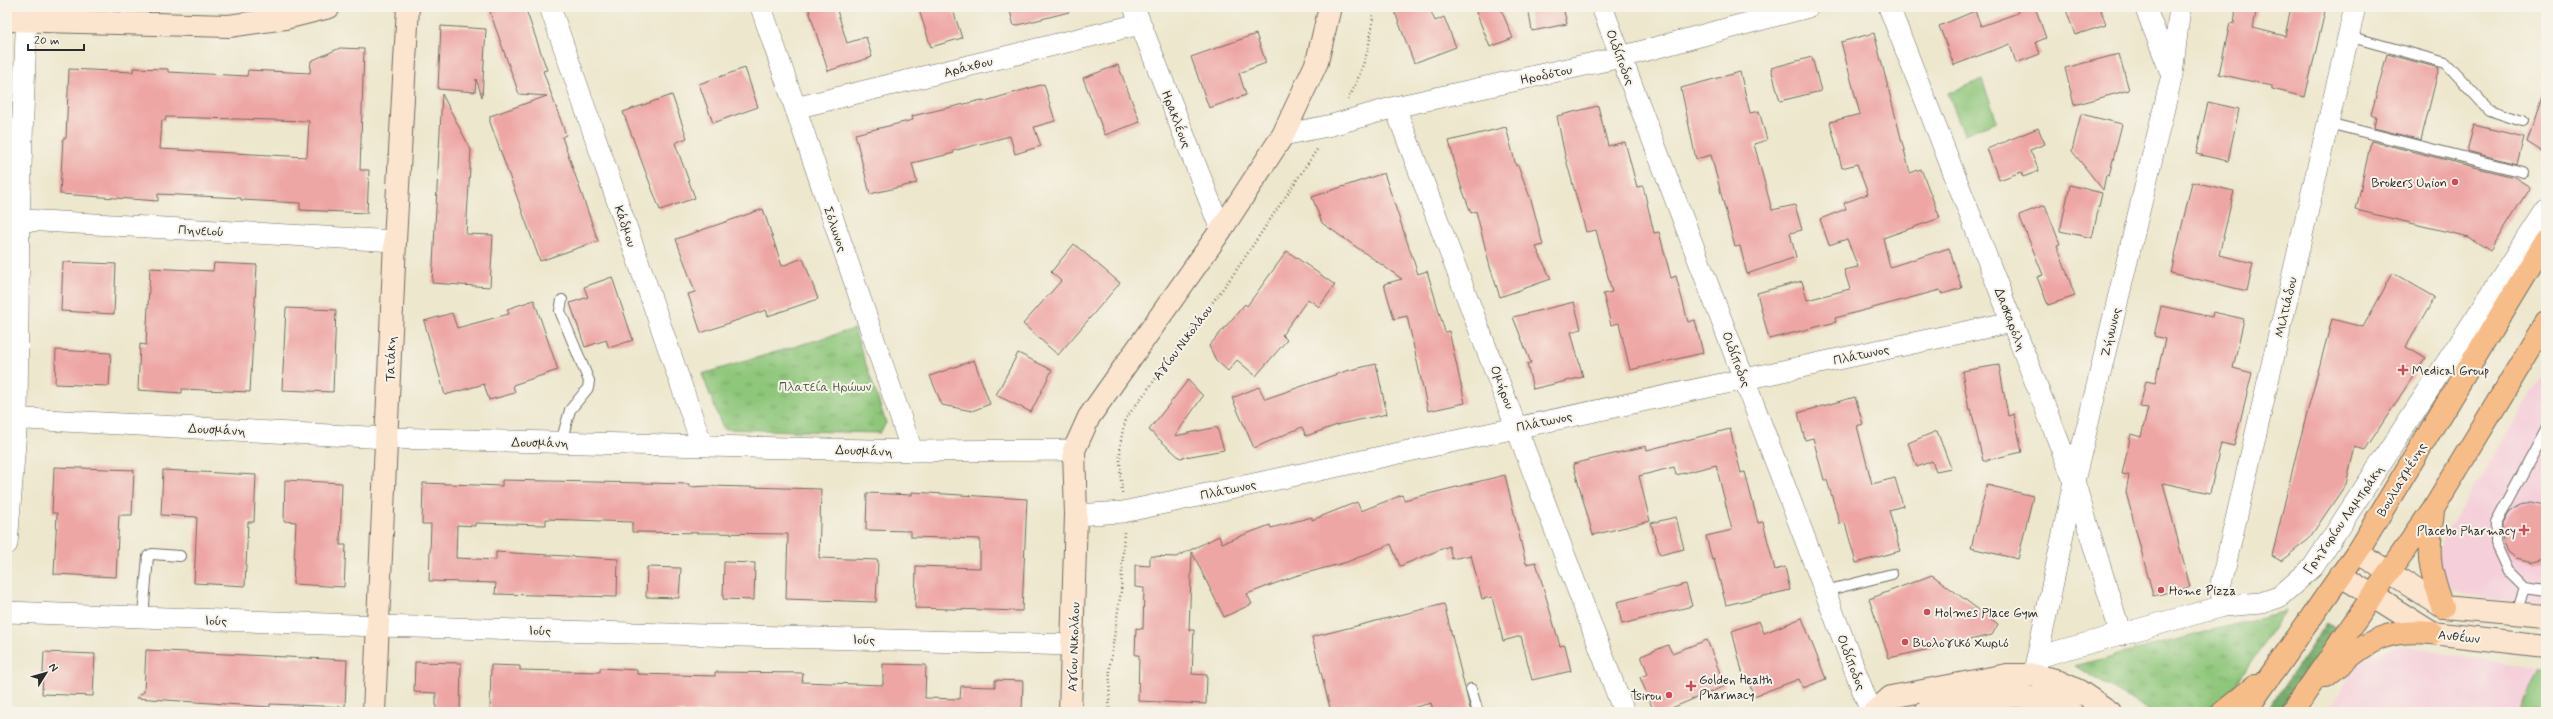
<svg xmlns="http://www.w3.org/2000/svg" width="2553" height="719" viewBox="0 0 2553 719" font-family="Mynerve,sans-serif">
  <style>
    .built { fill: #f5cfda }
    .grass { fill: url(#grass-tufts); stroke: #5c7852 }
    .forest { fill: url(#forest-crowns); stroke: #4e6b4a }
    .pitch { fill: #8ec67a; stroke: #5c7852 }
    .building { fill: #eea6a4; fill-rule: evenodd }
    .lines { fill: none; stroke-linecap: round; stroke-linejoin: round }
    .lane-casing { stroke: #6f6d64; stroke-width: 12 }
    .street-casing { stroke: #6f6d64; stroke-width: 22 }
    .secondary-casing { stroke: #6f6d64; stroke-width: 24 }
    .primary-casing { stroke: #6f6d64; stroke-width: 24 }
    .path { stroke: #6f6d64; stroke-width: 2.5; stroke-dasharray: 1 3; stroke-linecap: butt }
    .lane { stroke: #fff; stroke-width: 10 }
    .street { stroke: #fff; stroke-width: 21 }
    .secondary { stroke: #fce5cf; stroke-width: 22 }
    .primary { stroke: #f7bd88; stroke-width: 22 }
    .poi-dot { fill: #d1495b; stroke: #f7f3e8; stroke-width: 1.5 }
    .labels { text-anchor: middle; stroke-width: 4; stroke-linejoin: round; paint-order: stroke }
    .street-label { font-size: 13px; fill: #2b2b2b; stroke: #f7f3e8 }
    .poi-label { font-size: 13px; fill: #2b2b2b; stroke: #f7f3e8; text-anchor: start }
    .park-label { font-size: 13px; fill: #495a43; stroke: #f7f3e8 }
  </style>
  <defs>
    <pattern id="grass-tufts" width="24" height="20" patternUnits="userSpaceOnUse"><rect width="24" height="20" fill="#8ec67a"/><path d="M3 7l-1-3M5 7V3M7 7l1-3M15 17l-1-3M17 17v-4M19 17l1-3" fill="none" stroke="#74a164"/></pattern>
    <pattern id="forest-crowns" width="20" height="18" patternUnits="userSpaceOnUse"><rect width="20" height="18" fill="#72ab6a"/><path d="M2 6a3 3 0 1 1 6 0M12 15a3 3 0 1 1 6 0" fill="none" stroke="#5e8b57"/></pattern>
  </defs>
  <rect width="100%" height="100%" fill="#f7f3e8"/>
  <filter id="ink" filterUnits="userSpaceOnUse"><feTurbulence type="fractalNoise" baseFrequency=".025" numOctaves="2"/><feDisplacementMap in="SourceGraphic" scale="8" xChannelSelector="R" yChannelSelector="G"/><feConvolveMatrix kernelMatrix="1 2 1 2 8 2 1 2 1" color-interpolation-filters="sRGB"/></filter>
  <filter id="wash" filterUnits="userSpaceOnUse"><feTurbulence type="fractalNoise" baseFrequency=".012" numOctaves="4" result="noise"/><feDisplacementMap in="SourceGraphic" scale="16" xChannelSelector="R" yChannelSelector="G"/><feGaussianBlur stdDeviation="0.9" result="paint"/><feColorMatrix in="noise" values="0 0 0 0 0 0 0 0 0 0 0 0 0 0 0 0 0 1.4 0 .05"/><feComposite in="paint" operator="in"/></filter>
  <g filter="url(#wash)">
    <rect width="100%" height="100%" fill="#ede7cd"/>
    <path class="built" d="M2546,370V604L2473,597L2453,589L2439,571L2437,553L2446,534Z
      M2402,645L2539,670L2520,712H2327L2363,658Z"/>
    <path class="grass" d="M854,329L886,423L880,433L723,429L702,374Z
      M2286,611L2223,703L2206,712H2151L2075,666Z"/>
    <path class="forest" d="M2327,623L2336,629L2278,712H2266Z"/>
    <path class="pitch" d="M1982,80L1997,121L1964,134L1948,93Z
      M2539,670L2546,671V712H2520Z"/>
    <g id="blocks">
      <path class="building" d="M506,7H525L547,70L543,71L566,135L562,137L598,241L540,261L490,122V116L547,96L519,94L490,12Z
        M808,7H836L847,43L866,37L872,57L828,71Z
        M918,7H952L962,38L931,47Z
        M1009,7H1068L1069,12L1014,26Z
        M1393,7H1429L1435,21L1444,17L1456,47L1414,63Z
        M1474,7H1500L1513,38L1490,47Z
        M1528,7H1563L1567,24L1532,31Z
        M2016,7H2035L2046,38L2036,42L2040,54L2016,63L2010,44L1954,65L1939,26L1975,11L1981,26L2018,13Z
        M2065,7H2100L2106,25L2075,35Z
        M2236,7H2257L2253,28L2285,36L2291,7H2326L2305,97L2272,89V86L2219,74L2230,23L2234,24Z
        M441,26L486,29L482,97L476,79L475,92L438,89Z
        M1874,33L1910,173L1921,169L1940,218L1883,238L1890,267L1949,248L1962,288L1942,294L1940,290L1835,318L1836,322L1769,339L1757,293L1802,281L1807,300L1850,289L1844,270L1858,267L1847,239L1829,245L1820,219L1846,209L1844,203L1868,194L1857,164L1842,168L1830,122L1860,114L1841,42Z
        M1256,34L1266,63L1239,73L1246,95L1209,108L1191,57Z
        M340,48L364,49L360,170H369L367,213L300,210V203L241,200V198L158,194V201L60,194L63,138H66L69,69L133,72V68L168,69V72L247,76L248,70L310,73L311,61ZM166,117L309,121L307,157L160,149L162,120L165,121Z
        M2119,54L2129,90L2074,105L2065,68Z
        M2387,54L2439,68L2421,140L2374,128L2376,117L2371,115Z
        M1812,57L1821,91L1780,101L1771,68Z
        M1118,65L1140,122L1105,135L1083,78Z
        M745,68L758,107L713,123L699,84Z
        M1740,72L1750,113L1759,111L1767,140L1754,144L1772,210L1795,205L1802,230L1790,233L1796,257L1747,274L1740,246L1735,247L1711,155L1696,159L1681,88Z
        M1044,84L1055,121L1034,127L1041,146L1015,154L1010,136L953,151L954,153L912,163L917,183L870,194L855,134L913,120L912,116L982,100V102Z
        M442,94L471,150L466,234L493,235L490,287L432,283Z
        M2543,94L2546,95V154L2527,142Z
        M672,95L687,138L675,143L695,198L660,210L623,112Z
        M2208,102L2239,109L2228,161L2196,154Z
        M1598,106L1608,146L1625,142L1637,187L1643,186L1654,233L1659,232L1671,278L1676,276L1688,322L1695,320L1703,353L1630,370L1619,323L1611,325L1603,294L1612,292L1596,230L1586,232L1565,156L1557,116Z
        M2081,114L2122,124L2109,176L2106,175L2103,190L2072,151Z
        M2474,125L2524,137L2517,164L2467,151Z
        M1506,127L1516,166L1518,165L1532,203L1543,245L1536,247L1551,279L1500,297L1490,267L1476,211L1471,213L1460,183L1449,141Z
        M2038,128L2045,144L2030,150L2039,171L2023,177L2021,172L1999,180L1987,149Z
        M2371,141L2514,177L2530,187L2490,251L2469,237L2356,210Z
        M1384,173L1418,274L1427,271L1445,332L1449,331L1465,403L1428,411L1407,316L1394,319L1384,284L1402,279L1322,223L1312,197Z
        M2192,182L2234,191L2219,255L2253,263L2247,291L2171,273Z
        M2070,185L2102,193L2092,238L2060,231Z
        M2045,205L2060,244L2057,245L2075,296L2048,305L2037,277L2043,275L2019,215Z
        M763,209L782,266L803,258L818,299L768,316L766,310L701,333L688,294L695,292L676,239Z
        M1074,244L1120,283L1058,355L1023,324L1061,281L1051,272Z
        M1287,251L1335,285L1319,307L1308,299L1282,335L1287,340L1256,376L1237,360L1228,371L1216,360L1209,346L1245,304L1247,306Z
        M63,262L116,264L114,314L61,311Z
        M214,263L257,265L250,392L182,389V393L138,390L140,344L146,345L150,268L213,271Z
        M2393,273L2435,297L2406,347L2425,358L2365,450L2355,447L2346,484L2308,540L2281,561L2272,556L2297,451L2332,319L2363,327Z
        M612,277L633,340L609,348L606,340L585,347L570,303L588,297L584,287Z
        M534,300L558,370L513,385L515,393L489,400L484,384L445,395L424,321L452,313L457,328L509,314L507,309Z
        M1574,302L1581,329L1571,332L1583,377L1533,389L1527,364L1531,363L1513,317Z
        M2161,306L2212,317L2213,312L2244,319L2233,368L2252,373L2234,446L2221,443L2210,493L2163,483L2190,587L2153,596L2126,492L2129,475L2122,474L2131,434L2141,437L2148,408L2140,407L2146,381L2155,383L2165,339L2154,336Z
        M286,308L336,310L333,392L282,390Z
        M56,350L111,353L109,386L55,384Z
        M1018,353L1052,370L1031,412L996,395Z
        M974,360L990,404L972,411L942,405L930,376Z
        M1376,364L1387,414L1340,424L1306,436L1302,427L1254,448L1232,398L1259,387L1265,399L1346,371Z
        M1999,365L2008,416L2014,414L2022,452L1983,461L1971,409L1969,410L1962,371Z
        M1188,380L1203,396L1175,436L1217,427L1224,450L1180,458L1149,430Z
        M1855,397L1863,424L1857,426L1872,484L1895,478L1903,506L1889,510L1900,551L1856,563L1845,523L1840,524L1827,480H1824L1813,438L1805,440L1798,413Z
        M1730,429L1741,473L1745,472L1758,523L1763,522L1775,570L1785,567L1790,590L1726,605L1714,559L1712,560L1706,536L1732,530L1716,465L1676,475L1674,467L1639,476L1650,521L1593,535L1573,464L1646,446L1647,450Z
        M1937,431L1951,468L1936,471L1932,461L1917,467L1908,443Z
        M54,467L134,470L132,515H119L116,577L54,574L57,513H52Z
        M163,470L256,475L254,522H248L245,586L194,583L197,517L161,515Z
        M1505,475L1526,564L1536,562L1560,646L1565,645L1571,671L1532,680L1521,636L1503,641L1492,597L1482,599L1471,555L1452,559L1449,546L1400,566L1391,544L1347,562L1295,576L1247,594L1252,604L1224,617L1192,552L1189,630H1194L1192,674L1207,675L1206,704L1138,701L1139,655H1135L1136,628L1143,629L1144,588L1135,587V565L1150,566V556L1176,557L1219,536L1222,543L1270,525L1271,528L1312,517V520L1357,502L1361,511L1402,495L1404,500Z
        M285,480L342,483L340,545H346L344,587L293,584L296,522L284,521Z
        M502,480L689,484V487L710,486L821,489L819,558L878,560L876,602L786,599L788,534L632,532V522L546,519V525L475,523V526L457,525L456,558L496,560V552L618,559L617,597L495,594L496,583L429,581L431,524H422L423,483L502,486Z
        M1987,485L2033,496L2018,559L1971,548Z
        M912,492L1027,499L1022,611L915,608L916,566L980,568V539L911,537V531L866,530L867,493L912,495Z
        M2531,502L2546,506V559L2534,562L2516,558L2508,552L2502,537V525L2509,512L2520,504Z
        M1676,517L1684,549L1660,555L1651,523Z
        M724,562L755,563L754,600L723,599Z
        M647,567L681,568L679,598L646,597Z
        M1932,575L1998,624L1992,635L1889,658L1869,599Z
        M1686,584L1692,606L1622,624L1617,602Z
        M1444,604L1471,712H1434L1431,703L1397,712H1331L1312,637Z
        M1802,618L1826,679L1803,688L1799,679L1754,696L1747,678L1744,679L1732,631L1759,621L1764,633Z
        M1707,640L1725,686L1662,712H1654L1640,677L1648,674L1641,656L1668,645L1672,653Z
        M146,650L347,660L345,707L270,704V707L136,698L144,692Z
        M44,652L95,654L93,696L42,694Z
        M415,662L461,663L460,712H436V693L414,692Z
        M883,664L926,665L925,698L960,699L961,686L995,687V680L1023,681L1022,712H490L491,665L520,666V670L600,672V668L637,670V674L715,676V672L803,673L802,682L883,685Z"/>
    </g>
  </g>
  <g filter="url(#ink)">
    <use href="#blocks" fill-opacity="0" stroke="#6f6d64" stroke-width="1"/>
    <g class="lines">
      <g class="lane-casing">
        <path id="lane" d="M2348,36L2446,63L2489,110L2522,121
          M2328,123L2523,172
          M2546,430L2496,523L2495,543L2508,571L2525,588L2546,591
          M561,442L570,410L588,388L589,381L560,311L562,300
          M1825,591L1892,574
          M2517,613L2525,588
          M143,617L148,556L152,554L180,556
          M1471,689L1478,712"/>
      </g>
      <g class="street-casing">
        <path id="street" d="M550,7L702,445
          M761,7L912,451
          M1134,7L1221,230
          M1602,7L1871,712
          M1889,7L2074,481L2121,635
          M2145,7L2171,73
          M1395,107L1624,712
          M795,108L1140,24
          M1283,135L1332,125L1395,107L1621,57L1808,7
          M7,219L395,241
          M7,418L387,438L912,451L1074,450
          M1076,515L1123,512L2012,322
          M7,544L17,418L19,219L27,7
          M2224,606L2220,588L2355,7
          M7,612L378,626L1073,645
          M2037,657L2224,606L2261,603L2279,597L2313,567L2546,210
          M2035,668L2074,481L2172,75L2180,7"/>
      </g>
      <g class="secondary-casing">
        <path id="secondary" d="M7,20L229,26L285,18L329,7
          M2357,552L2443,607L2546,616
          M2340,575L2432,633L2546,646
          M374,712L395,241L408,7
          M1070,712L1076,515L1074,450L1089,417L1221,230L1283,135L1317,62L1330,7
          M1874,712L1891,697L2007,675H2033L2055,680L2079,691L2110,712
          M1926,712C1973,703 2029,682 2071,712"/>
      </g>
      <g class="primary-casing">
        <path id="primary" d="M2433,512C2427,556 2428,565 2443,607
          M2326,676C2366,645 2378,628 2432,633
          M2223,712L2255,686
          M2245,712L2357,552L2546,240
          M2292,712L2433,509L2546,322"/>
      </g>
      <path class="path" d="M1348,100C1363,70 1373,41 1373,7
        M1122,493C1120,466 1117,442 1127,417L1233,275L1318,148
        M1109,712L1110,664L1121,591L1124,532"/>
      <use href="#lane" class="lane"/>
      <use href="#street" class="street"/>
      <use href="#secondary" class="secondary"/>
      <use href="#primary" class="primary"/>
    </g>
  </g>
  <g class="poi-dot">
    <circle cx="2455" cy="182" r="4"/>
    <path d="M2401 364h4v4h4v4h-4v4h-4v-4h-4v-4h4z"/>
    <path d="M2522 524h4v4h4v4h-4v4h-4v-4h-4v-4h4z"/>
    <circle cx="2161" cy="590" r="4"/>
    <circle cx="1927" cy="612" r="4"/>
    <circle cx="1905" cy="642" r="4"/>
    <path d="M1689 680h4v4h4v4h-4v4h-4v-4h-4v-4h4z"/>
    <circle cx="1669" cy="695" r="4"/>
  </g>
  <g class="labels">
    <g class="street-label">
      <text transform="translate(1621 57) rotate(69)" y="5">Οιδίποδος</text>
      <text transform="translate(968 66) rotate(-14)" y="5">Αράχθου</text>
      <text transform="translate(1546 74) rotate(-12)" y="5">Ηροδότου</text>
      <text transform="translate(1177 119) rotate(69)" y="5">Ηρακλέους</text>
      <text transform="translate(626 226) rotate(71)" y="5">Κάδμου</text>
      <text transform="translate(836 229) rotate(71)" y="5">Σόλωνος</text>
      <text transform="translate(201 230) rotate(3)" y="5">Πηνειού</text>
      <text transform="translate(2285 307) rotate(-77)" y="5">Μιλτιάδου</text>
      <text transform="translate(2011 319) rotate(69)" y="5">Δασκαρόλη</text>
      <text transform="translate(2110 332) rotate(-76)" y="5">Ζήνωνος</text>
      <text transform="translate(1182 342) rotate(-53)" y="5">Αγίου Νικολάου</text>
      <text transform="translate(1861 354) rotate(-12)" y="5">Πλάτωνος</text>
      <text transform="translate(390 359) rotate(-88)" y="5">Τατάκη</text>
      <text transform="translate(1737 359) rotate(69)" y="5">Οιδίποδος</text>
      <text transform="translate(1503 387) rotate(69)" y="5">Ομήρου</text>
      <text transform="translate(1544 421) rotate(-12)" y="5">Πλάτωνος</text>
      <text transform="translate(217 429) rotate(3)" y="5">Δουσμάνη</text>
      <text transform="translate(540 442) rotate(1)" y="5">Δουσμάνη</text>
      <text transform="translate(864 450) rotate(2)" y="5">Δουσμάνη</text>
      <text transform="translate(2401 479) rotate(-59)" y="5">Βουλιαγμένης</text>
      <text transform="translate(1228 489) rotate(-12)" y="5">Πλάτωνος</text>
      <text transform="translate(2343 519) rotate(-55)" y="5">Γρηγορίου Λαμπράκη</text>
      <text transform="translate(216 620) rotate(2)" y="5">Ιούς</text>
      <text transform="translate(540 630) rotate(2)" y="5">Ιούς</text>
      <text transform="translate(2459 636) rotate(6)" y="5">Ανθέων</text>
      <text transform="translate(864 639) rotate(2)" y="5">Ιούς</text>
      <text transform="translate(1073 647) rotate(-88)" y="5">Αγίου Νικολάου</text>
      <text transform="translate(1852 662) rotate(69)" y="5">Οιδίποδος</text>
    </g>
    <g class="poi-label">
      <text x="2447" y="187" text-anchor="end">Brokers Union</text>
      <text x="2412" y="375">Medical Group</text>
      <text x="2516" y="535" text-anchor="end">Placebo Pharmacy</text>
      <text x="2169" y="595">Home Pizza</text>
      <text x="1935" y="617">Holmes Place Gym</text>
      <text x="1913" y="647">Βιολογικό Χωριό</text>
      <text x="1699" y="684">Golden Health<tspan x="1699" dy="15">Pharmacy</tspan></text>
      <text x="1661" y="700" text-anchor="end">Tsirou</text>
    </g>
    <g class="park-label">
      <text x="825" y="391">Πλατεία Ηρώων</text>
    </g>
  </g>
  <rect width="2553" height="719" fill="none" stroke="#f7f3e8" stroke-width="24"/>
  <g transform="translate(46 673) rotate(53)" stroke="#f7f3e8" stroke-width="3" paint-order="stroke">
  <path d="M0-3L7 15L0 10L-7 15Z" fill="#2b2b2b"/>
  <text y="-6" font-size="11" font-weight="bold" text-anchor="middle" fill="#2b2b2b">N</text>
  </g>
  <path d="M28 44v6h56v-6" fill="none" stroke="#2b2b2b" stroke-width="2"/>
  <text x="34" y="44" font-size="12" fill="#2b2b2b" stroke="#f7f3e8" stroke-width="3" paint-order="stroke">20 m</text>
</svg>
